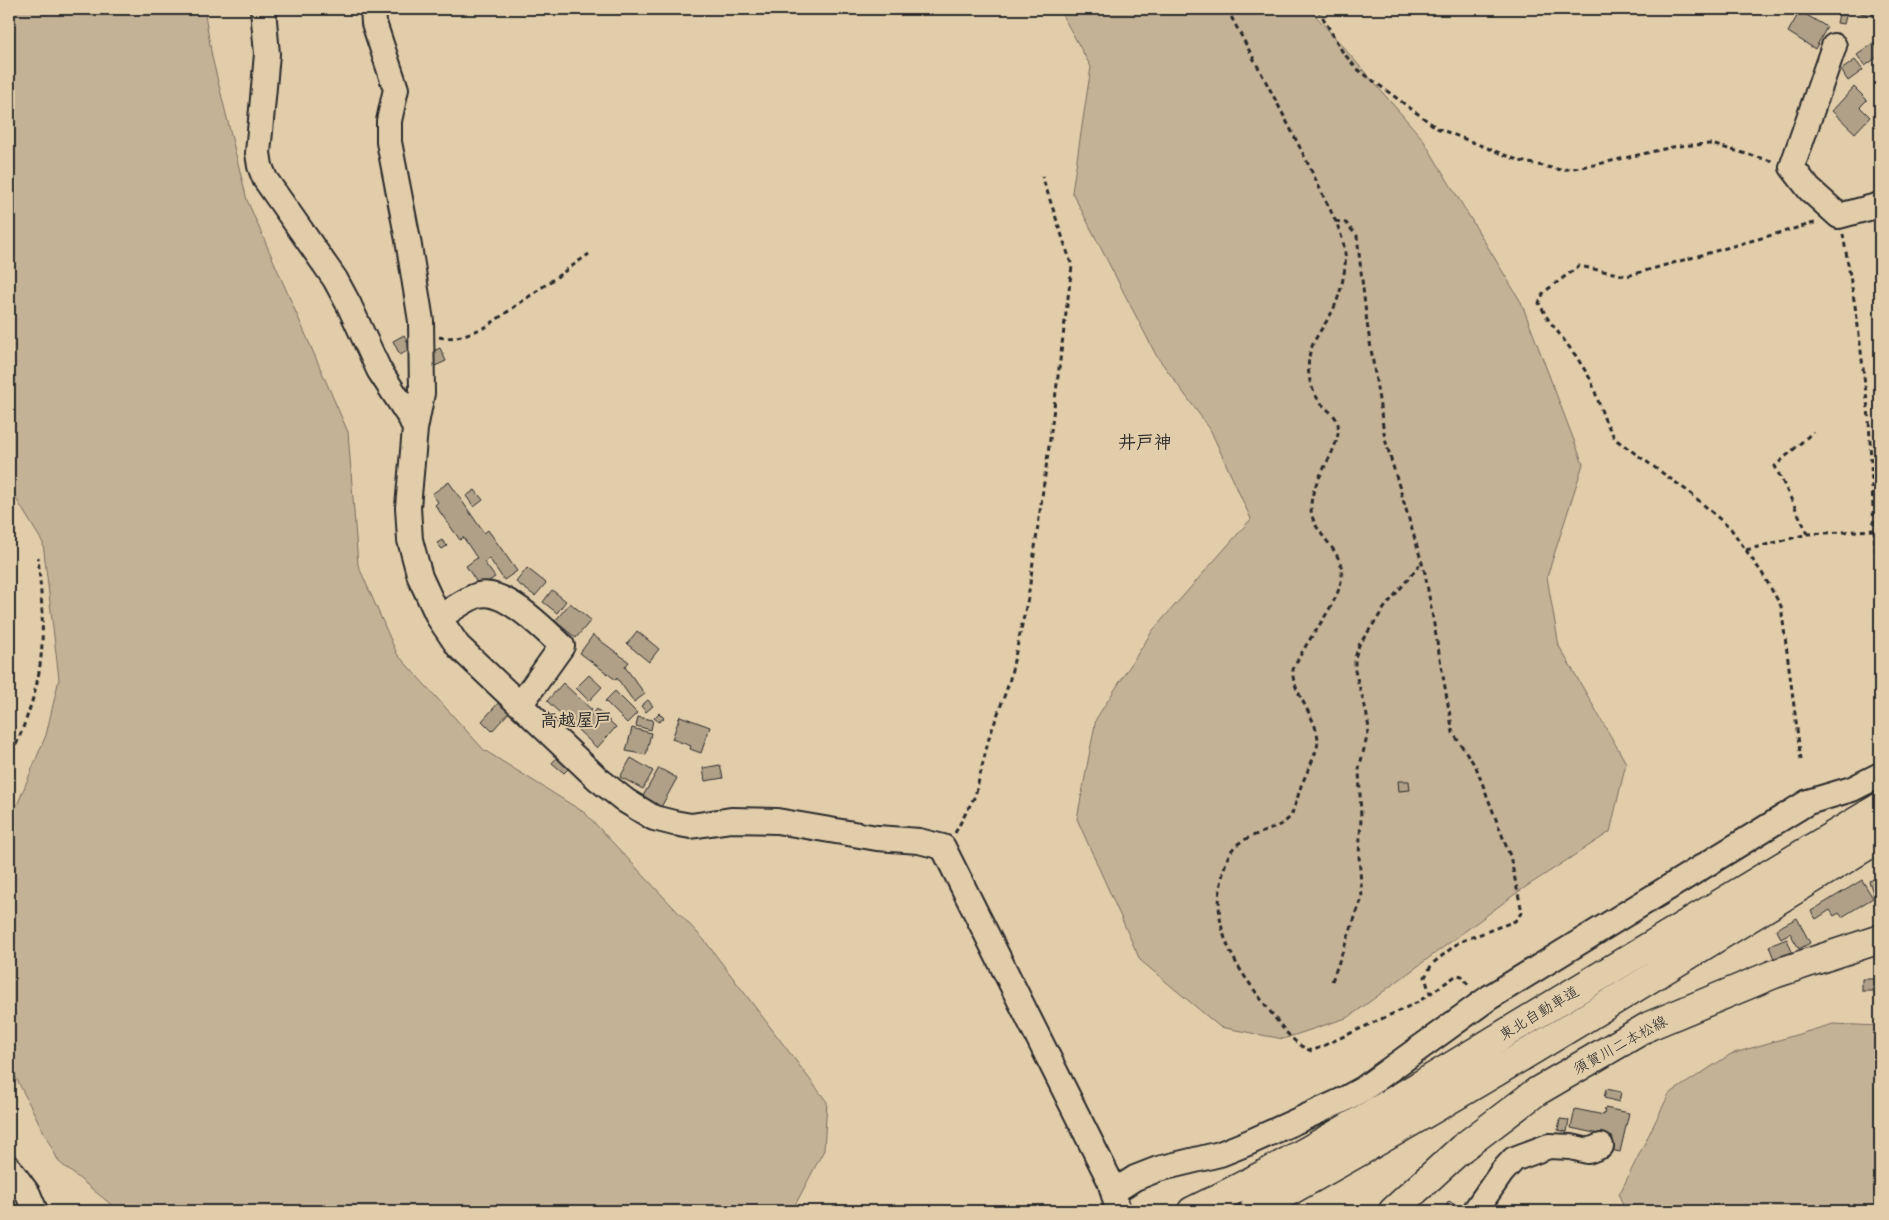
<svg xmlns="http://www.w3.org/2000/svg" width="1889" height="1220" viewBox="0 0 1889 1220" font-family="Delius,'Klee One',sans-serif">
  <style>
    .green { fill: #c4b296; stroke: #786e60 }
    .building { fill: #afa087; stroke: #2b2b2b }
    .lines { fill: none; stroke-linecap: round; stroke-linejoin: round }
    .minor-casing { stroke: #2b2b2b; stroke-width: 28 }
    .major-casing { stroke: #2b2b2b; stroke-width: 31 }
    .highway-casing { stroke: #2b2b2b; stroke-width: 31 }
    .path { stroke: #2b2b2b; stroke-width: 3; stroke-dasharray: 5 4; stroke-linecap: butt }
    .minor { stroke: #e2cdab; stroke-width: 24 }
    .major { stroke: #e2cdab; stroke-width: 28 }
    .highway { stroke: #e2cdab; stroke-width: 28 }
    .labels { text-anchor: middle; stroke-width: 4; stroke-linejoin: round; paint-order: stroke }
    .street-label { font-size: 15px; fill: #2b2b2b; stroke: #e2cdab }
    .quarter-label { font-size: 18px; font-weight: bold; fill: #2b2b2b; stroke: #e2cdab }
  </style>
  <rect width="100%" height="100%" fill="#e2cdab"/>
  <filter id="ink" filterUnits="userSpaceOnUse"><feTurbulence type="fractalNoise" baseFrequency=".02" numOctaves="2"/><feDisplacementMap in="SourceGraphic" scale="10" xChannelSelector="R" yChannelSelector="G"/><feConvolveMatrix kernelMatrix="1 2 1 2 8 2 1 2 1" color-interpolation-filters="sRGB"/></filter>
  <g filter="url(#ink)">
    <path class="green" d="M9,9H204L212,57L247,200L348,432L358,565L397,654L484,750L585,813L705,941L827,1102L824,1150L792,1211H119L59,1162L9,1064V847L11,820L46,735L59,679L43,543L9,487Z
      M1059,9H1310L1422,138L1521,302L1583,464L1547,577L1559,646L1626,763L1610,832L1518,892L1349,1017L1283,1039L1220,1027L1140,960L1077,819L1096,719L1153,630L1251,519L1210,429L1156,355L1072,192L1091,67Z
      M1833,1024L1880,1026V1211H1625L1619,1195L1669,1094L1731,1054Z"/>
    <path class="building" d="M1840,9H1848L1844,24L1837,23Z
      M1858,9H1880V18L1857,12Z
      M1800,11L1827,27L1815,49L1788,32Z
      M1874,43L1880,52V55L1865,66L1857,55Z
      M1855,60L1863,70L1848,81L1841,70Z
      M1854,87L1867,100L1860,107L1870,117L1855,133L1832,111Z
      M404,335L411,349L400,355L393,341Z
      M440,348L446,361L435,366L429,353Z
      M449,482L484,533L488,530L517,571L504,580L489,558L484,562L495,577L480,587L466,566L477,558L463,537L460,540L435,505L438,502L432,494Z
      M475,490L483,500L474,507L466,496Z
      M442,540L447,546L442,549L437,543Z
      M527,568L546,583L535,596L516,582Z
      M552,590L566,601L557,613L543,602Z
      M570,603L591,620L576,638L555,621Z
      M637,631L659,649L649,662L627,644Z
      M593,635L629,662L625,667L645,694L634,702L617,678L616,680L580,653Z
      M589,675L602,687L589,701L576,688Z
      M563,683L592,710L576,728L547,701Z
      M615,691L637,713L627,723L605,701Z
      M501,700L512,709L492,731L482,721Z
      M648,700L653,706L646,712L641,706Z
      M597,709L616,727L597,748L578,730Z
      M659,713L664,718L659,722L654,718Z
      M680,716L710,727L701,753L690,749L691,746L672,739Z
      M638,717L653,720L651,730L636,726Z
      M632,728L651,733L646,755L626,751Z
      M559,755L571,766L564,773L552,763Z
      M631,758L653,771L643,789L620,777Z
      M720,765L723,778L705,781L703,768Z
      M659,768L677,778L661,807L643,796Z
      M1398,781H1409L1410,790L1399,791Z
      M1880,877V915L1869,881Z
      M1862,880L1873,898L1842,917L1839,913L1834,916L1830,910L1816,919L1811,911Z
      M1797,918L1810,943L1799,949L1790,933L1781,938L1776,929Z
      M1787,939L1792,952L1774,959L1769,946Z
      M1862,979H1880V991H1862Z
      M1606,1089L1621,1092L1619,1102L1604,1098Z
      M1605,1108L1629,1113L1620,1152L1611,1150L1613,1137L1571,1128L1575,1109L1604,1115Z
      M1560,1119L1569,1120L1567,1132L1558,1130Z
      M1449,1201L1458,1207L1455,1211H1451L1445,1207Z
      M1494,1202L1505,1211H1486Z"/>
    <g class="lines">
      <g class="minor-casing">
        <path id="minor" d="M263,9L267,54L258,153L260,166L265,179L335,279L349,305L379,370L411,419L415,429L408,507L410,540L420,577L439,618L458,646L598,779L626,801L654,818L674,823L691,826L731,820L777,821L877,838L919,841L943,847L1110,1181L1118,1210
          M373,9L374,23L396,89L389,121V142L408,240L421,321L422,393L415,429
          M1834,46L1792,167L1809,189L1839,216L1880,205
          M439,618C450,611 467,598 479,595C504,588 545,630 562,646L520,705
          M9,1168L28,1194L35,1211
          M1113,1192L1135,1178L1158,1169L1220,1154L1250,1142L1341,1101L1363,1089L1490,997L1808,802L1852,789L1880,775
          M1475,1211L1502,1172L1514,1159L1549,1146L1571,1147L1588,1151L1601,1146"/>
      </g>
      <g class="major-casing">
        <path id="major" d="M1393,1211L1462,1148L1536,1092L1649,1026L1774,974L1880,939"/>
      </g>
      <g class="highway-casing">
        <path id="highway" d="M1192,1211C1310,1154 1422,1084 1534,1016C1649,946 1765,877 1880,807
          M1253,1211C1467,1095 1672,964 1880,838"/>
      </g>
      <path class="path" d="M1227,9C1259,69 1292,129 1321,191C1330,210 1343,232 1345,253C1347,268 1340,296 1333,310C1325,326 1312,339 1309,357C1307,374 1310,390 1321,403C1326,410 1336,414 1338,424C1342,450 1310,479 1311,508C1311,532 1340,547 1342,571C1343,599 1311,633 1299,658C1297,661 1294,666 1293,670C1290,689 1317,717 1318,740C1319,749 1305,776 1301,786C1298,796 1295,806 1291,816C1276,834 1242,832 1230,853C1224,864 1222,878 1220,890C1214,940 1241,972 1269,1010C1280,1024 1294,1046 1312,1051L1418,1002L1457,975L1462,976L1470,988
        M1318,9L1342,51L1356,68L1437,128L1520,161L1561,170L1594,165L1677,146L1711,144L1775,162
        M1335,221L1346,223L1357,236L1367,323L1385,439L1425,573L1453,733L1476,767L1510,856L1522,912L1515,921L1459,942L1432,964L1425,977L1430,994
        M1843,234L1857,318L1869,418L1874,530L1880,621
        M439,337C454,341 472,332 486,327L589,254
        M1808,534L1775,466L1813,432
        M1746,550L1808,534L1874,530
        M1801,760L1781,606L1762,573L1731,529L1689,492L1615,439L1604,418L1591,380L1576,356L1548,319L1539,303L1544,292L1579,266L1627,276L1818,222
        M9,761C22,732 36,697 40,665C45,629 41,593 38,557
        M955,833L975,796L989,738L1009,683L1028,598L1050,439L1072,266L1042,176
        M1332,981L1362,898L1359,856L1361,818L1359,769L1369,729L1366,710L1355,671V658L1359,645L1385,607L1422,562"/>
      <use href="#minor" class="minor"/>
      <use href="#major" class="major"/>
      <use href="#highway" class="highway"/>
    </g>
  </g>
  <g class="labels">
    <g class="street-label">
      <text transform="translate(1539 1013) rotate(-31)" y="5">東北自動車道</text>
      <text transform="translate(1620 1045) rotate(-29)" y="5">須賀川二本松線</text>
    </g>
    <g class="quarter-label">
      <text x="1145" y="448">井戸神</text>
      <text x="576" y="726">高越屋戸</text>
    </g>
  </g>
  <rect width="1889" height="1220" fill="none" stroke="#e2cdab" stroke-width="30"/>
  <rect x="15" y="15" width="1859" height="1190" fill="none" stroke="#2b2b2b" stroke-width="2" filter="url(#ink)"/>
</svg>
